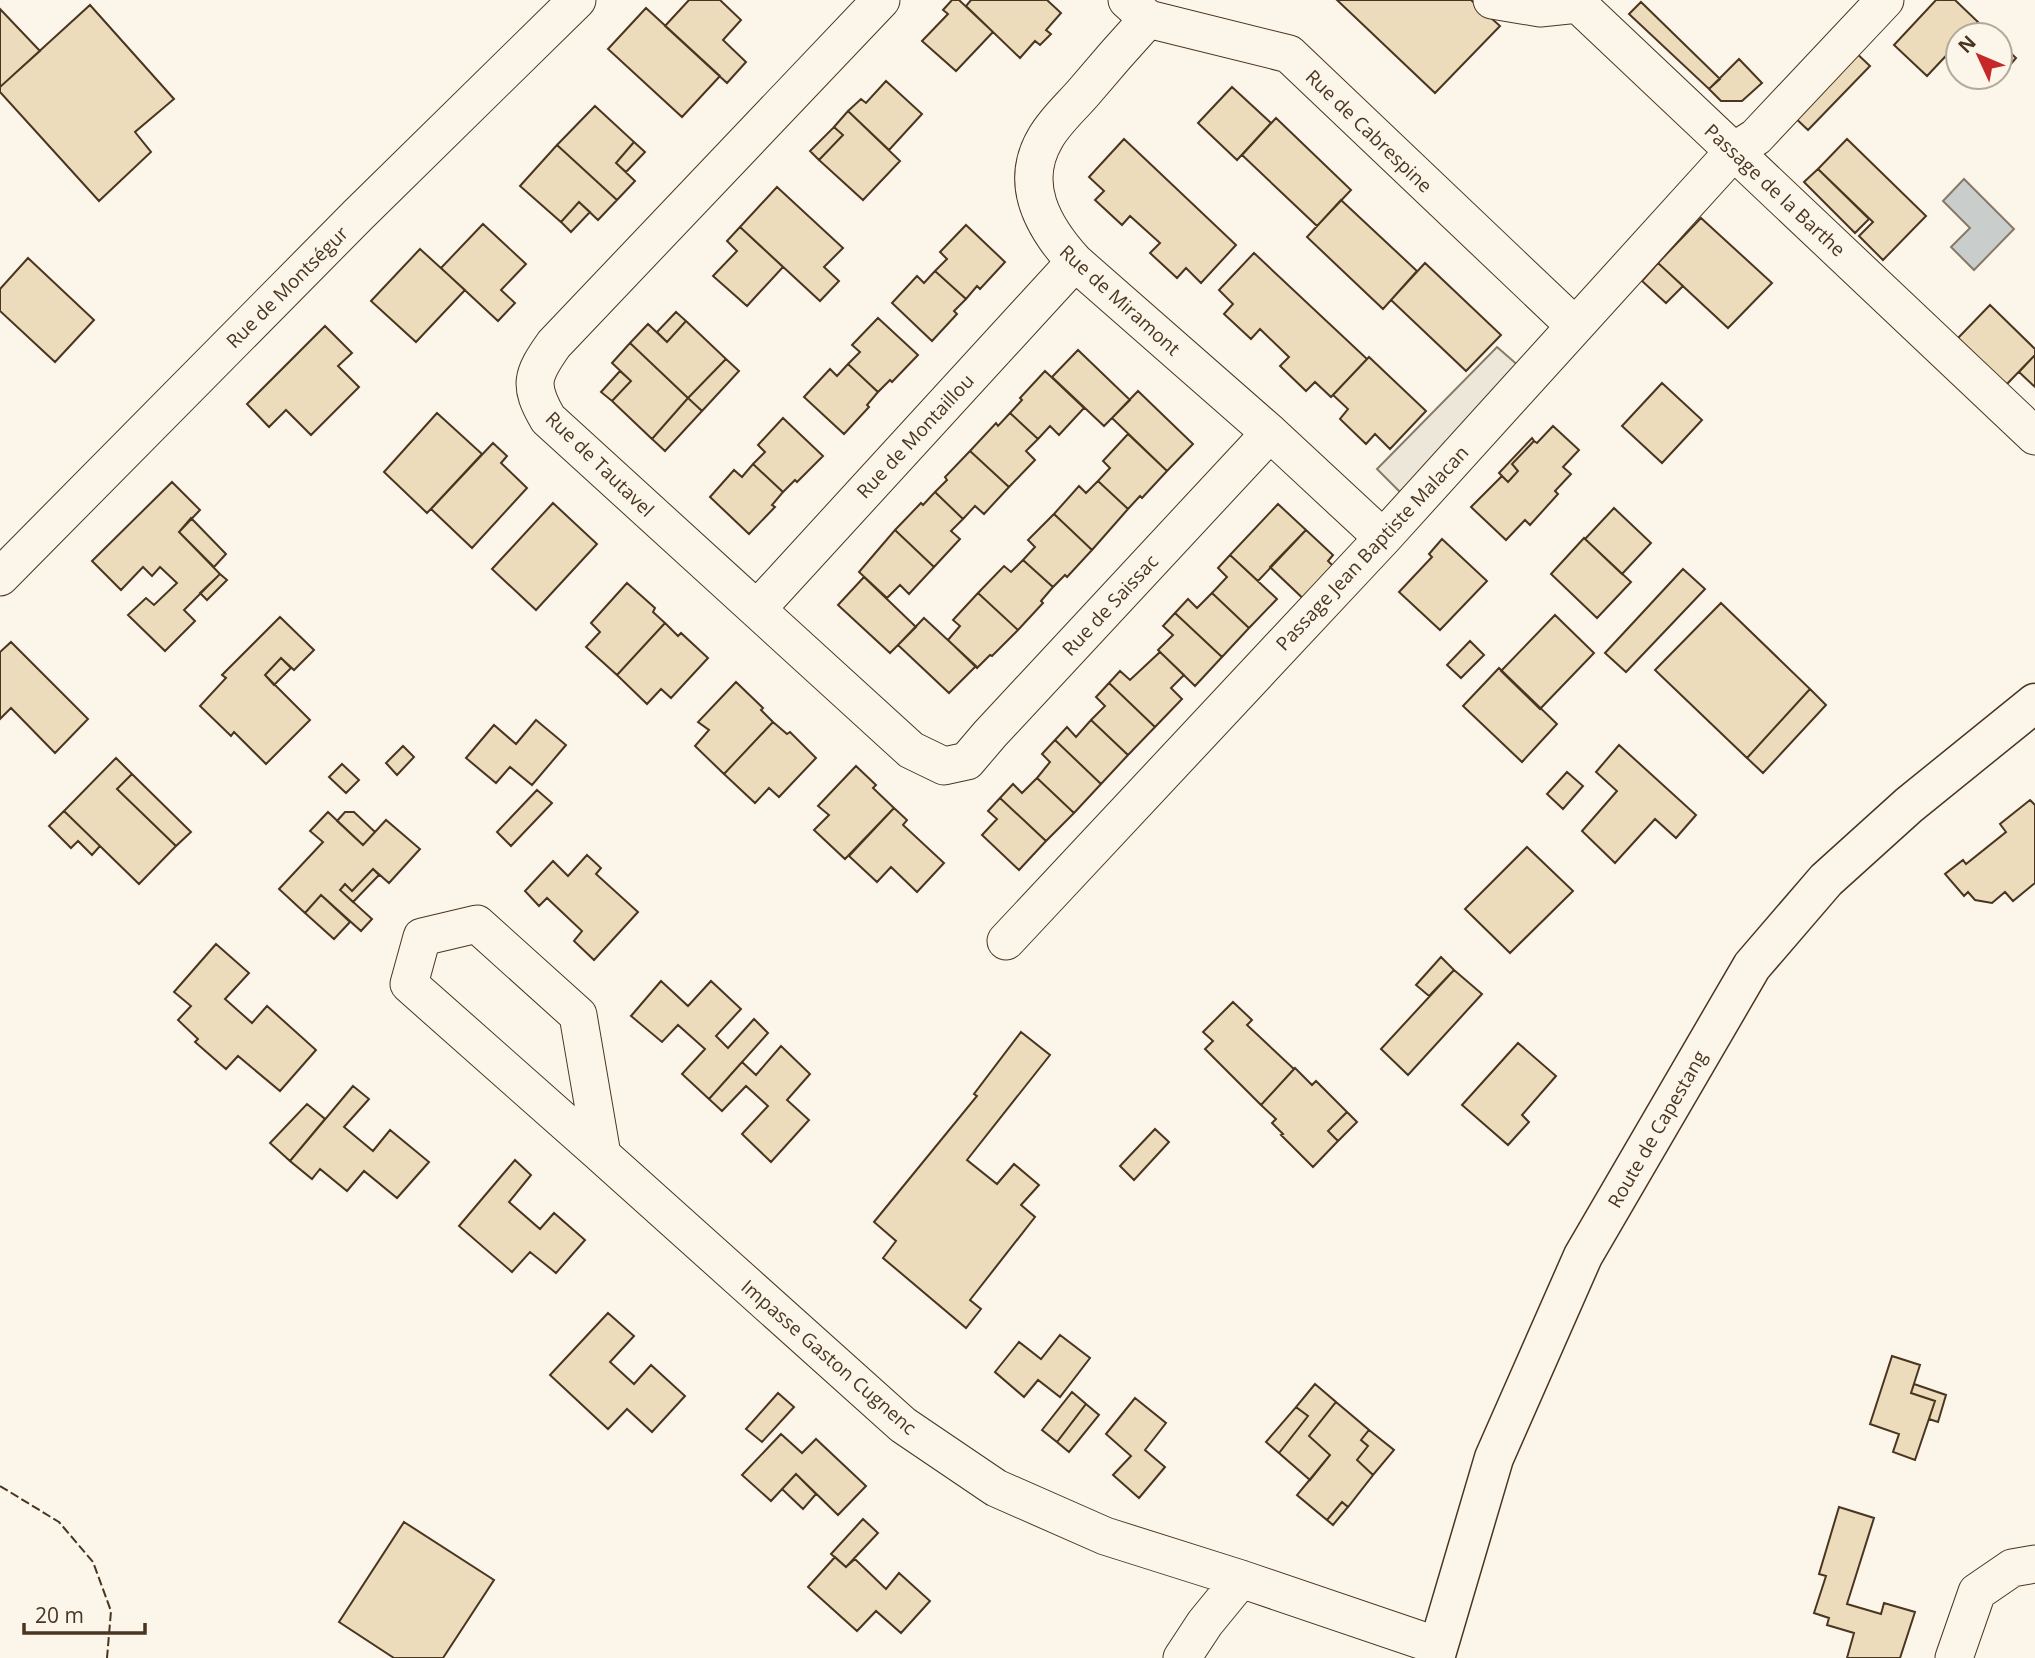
<svg xmlns="http://www.w3.org/2000/svg" width="2035" height="1658" viewBox="0 0 2035 1658" font-family="'Open Sans',sans-serif">
  <style>
    .parking { fill: #ede7d9; stroke: #887966; stroke-width: 2 }
    .water { fill: #c9cecd; stroke: #887966; stroke-width: 2 }
    .building { fill: #ecdcbc; stroke: #4a3520; stroke-width: 2 }
    .lines { fill: none; stroke-linecap: round; stroke-linejoin: round }
    .street-casing { stroke: #4a3520; stroke-width: 39 }
    .primary-casing { stroke: #4a3520; stroke-width: 41 }
    .street { stroke: #fbf6e9; stroke-width: 37 }
    .primary { stroke: #fbf6e9; stroke-width: 38 }
    .fence { stroke: #4a3520; stroke-width: 2; stroke-dasharray: 9 3.5; stroke-linecap: butt }
    .labels { text-anchor: middle; stroke-width: 5; stroke-linejoin: round; paint-order: stroke }
    .street-label { font-size: 19px; fill: #4a3520; stroke: #fbf6e9 }
  </style>
  <rect width="100%" height="100%" fill="#fbf6e9"/>
  <path class="parking" d="M1497,347L1520,367L1401,493L1377,469Z"/>
  <path class="water" d="M1964,179L2014,229L1974,270L1951,247L1970,228L1943,201Z"/>
  <path class="building" d="M689,0H720L741,20L723,40L746,62L727,83L665,26Z
    M952,0H959L993,32L956,71L922,41L948,14L943,10Z
    M971,0H1047L1061,13L1046,30L1051,34L1040,45L1035,41L1020,58L966,6Z
    M1337,0H1471L1500,26L1435,93Z
    M1936,0H1955L1978,22L1966,35H1958V43L1927,76L1894,45Z
    M1641,2L1720,79L1709,89L1629,14Z
    M90,5L174,99L135,132L151,152L99,201L0,92V87Z
    M646,8L720,76L682,117L608,49Z
    M0,9L40,51L0,87Z
    M1978,22L1992,35H1966Z
    M2000,43L2016,58L2003,73L2000,70Z
    M1852,49L1870,66L1808,130L1790,113Z
    M1739,59L1762,83L1742,101H1721L1709,89Z
    M886,81L922,114L889,150L848,111L861,99L866,103Z
    M1232,87L1271,123L1237,160L1198,123Z
    M595,106L634,142L616,163L635,181L617,200L557,145Z
    M848,111L900,161L863,200L819,160L843,135L834,127Z
    M1276,118L1351,190L1317,226L1242,155Z
    M834,127L843,135L819,160L810,151Z
    M1124,139L1236,245L1201,283L1186,268L1177,278L1150,253L1160,243L1130,216L1122,225L1095,200L1104,191L1089,177Z
    M1847,139L1926,216L1883,260L1859,236L1873,222L1818,169Z
    M634,142L645,152L626,172L616,163Z
    M557,145L617,200L598,220L579,202L561,222L520,186Z
    M1818,169L1869,219L1855,233L1804,182Z
    M777,187L843,248L824,267L839,281L820,301L740,227Z
    M1341,200L1417,271L1383,309L1307,237Z
    M579,202L590,212L571,232L561,222Z
    M1701,218L1772,283L1728,328L1658,263Z
    M483,224L526,264L501,290L515,303L498,321L441,268Z
    M966,225L1005,262L980,289L977,286L966,299L935,271L947,259L940,252Z
    M740,227L783,267L747,306L713,276L737,251L727,241Z
    M420,249L465,290L416,342L371,301Z
    M1254,253L1367,359L1331,397L1315,382L1306,391L1280,366L1289,357L1260,329L1251,339L1224,314L1233,304L1219,290Z
    M28,258L94,320L55,362L0,311V289Z
    M1425,263L1501,335L1466,371L1391,300Z
    M1658,263L1683,286L1666,303L1642,281Z
    M935,271L966,299L954,311L957,314L932,341L892,303L917,276L924,283Z
    M1990,305L2035,349V355L2006,385L1958,338Z
    M676,312L686,321L667,342L657,332Z
    M878,318L918,355L892,382L890,380L878,392L848,364L860,352L852,345Z
    M686,321L726,359L688,398L630,343L648,324L667,342Z
    M325,326L352,353L338,366L359,387L311,435L286,410L269,427L247,404Z
    M630,343L688,398L652,439L612,401L631,381L612,363Z
    M1078,350L1130,400L1104,426L1052,377Z
    M2035,355V387L2019,372Z
    M1369,357L1426,411L1390,449L1375,434L1366,444L1340,419L1348,409L1333,395Z
    M726,359L739,371L702,411L688,398Z
    M848,364L878,392L867,405L869,407L844,434L804,397L830,369L837,376Z
    M620,371L631,381L612,401L601,392Z
    M1045,371L1084,408L1059,435L1050,426L1038,439L1010,413L1022,400L1020,398Z
    M1662,383L1702,420L1662,463L1622,426Z
    M1138,391L1193,444L1167,471L1112,418Z
    M688,398L702,411L665,451L652,439Z
    M437,413L482,454L427,513L384,472Z
    M1010,413L1038,439L1026,451L1035,460L1009,487L970,451L996,423L998,426Z
    M783,418L823,456L797,482L795,480L783,492L753,464L765,452L758,445Z
    M1553,426L1579,450L1563,467L1571,474L1555,491L1558,494L1530,525L1525,520L1506,540L1471,507L1502,476L1508,482L1518,471L1512,464L1534,441L1537,443Z
    M1128,434L1167,471L1142,498L1140,496L1128,509L1098,481L1110,468L1103,461Z
    M1532,438L1534,441L1512,464L1518,471L1508,482L1499,473Z
    M493,443L507,456L501,463L527,488L472,548L431,509Z
    M970,451L1009,487L984,514L975,506L963,519L935,492L947,480L945,477Z
    M753,464L783,492L772,505L775,507L749,534L710,497L734,470L742,477Z
    M1098,481L1128,509L1092,550L1054,514L1079,486L1086,493Z
    M172,482L200,510L179,532L220,574L184,610L195,621L165,651L128,615L146,598L154,605L177,583L160,567L152,576L143,567L121,590L92,561Z
    M935,492L963,519L951,531L960,539L934,567L895,530L921,503L923,505Z
    M553,503L597,544L536,610L492,569Z
    M1278,504L1306,530L1258,581L1230,555Z
    M1614,508L1651,543L1622,574L1585,539Z
    M1054,514L1092,550L1067,577L1065,575L1053,587L1023,560L1035,547L1028,540Z
    M191,518L226,554L214,567L179,532Z
    M895,530L934,567L909,594L900,585L887,598L859,572Z
    M1306,530L1333,555L1328,561L1341,574L1311,606L1270,567Z
    M1584,538L1631,582L1597,618L1551,574Z
    M1442,539L1487,581L1440,630L1399,592L1432,557L1429,554Z
    M1230,555L1277,599L1249,628L1212,593L1227,577L1218,568Z
    M1023,560L1053,587L1041,601L1043,603L1018,630L978,593L1004,566L1011,572Z
    M1683,569L1705,589L1626,672L1605,653Z
    M220,574L227,580L207,600L200,593Z
    M864,577L916,627L890,653L838,605Z
    M627,583L655,608L653,612L665,623L617,675L586,647L600,632L591,623Z
    M978,593L1018,630L992,656L990,655L977,668L948,640L960,626L953,620Z
    M1212,593L1249,628L1222,657L1175,613L1188,599L1197,608Z
    M1721,603L1810,689L1747,758L1655,670Z
    M1175,613L1222,657L1195,686L1158,650L1173,635L1163,626Z
    M1555,615L1594,653L1540,709L1501,671Z
    M280,617L314,650L294,670L281,658L265,675L310,720L266,764L234,732L231,736L200,706L226,678L222,675Z
    M924,618L976,666L949,693L898,645Z
    M665,623L678,636L681,633L708,658L671,698L661,689L647,704L617,675Z
    M1470,641L1484,655L1461,678L1447,665Z
    M11,642L88,719L55,753L11,708L0,719V652Z
    M1160,652L1184,675L1171,688L1182,699L1155,727L1109,683L1120,671L1130,680Z
    M281,658L291,668L274,685L265,675Z
    M1499,668L1557,724L1522,762L1463,706Z
    M736,682L763,708L761,710L773,722L724,774L695,746L709,730L698,722Z
    M1109,683L1155,727L1128,755L1091,720L1105,706L1096,697Z
    M1810,689L1826,705L1763,773L1747,758Z
    M536,720L566,745L532,785L510,767L496,783L466,758L494,725L516,744Z
    M1091,720L1128,755L1101,784L1055,740L1067,727L1076,737Z
    M773,722L787,734L790,732L816,758L779,797L769,788L755,803L724,774Z
    M1055,740L1101,784L1074,813L1037,778L1050,762L1042,754Z
    M1619,745L1696,815L1676,838L1655,819L1615,863L1582,831L1617,791L1596,772Z
    M403,746L414,757L397,775L386,763Z
    M116,758L132,774L117,789L176,846L139,884L64,811Z
    M342,764L359,780L346,793L329,777Z
    M856,766L876,785L873,788L894,808L845,859L814,830L829,815L818,806Z
    M1567,772L1583,786L1563,809L1547,794Z
    M132,774L191,832L176,846L117,789Z
    M1037,778L1074,813L1046,841L1000,798L1013,784L1022,793Z
    M537,790L552,803L511,846L497,832Z
    M1000,798L1046,841L1019,870L982,835L997,819L988,811Z
    M2030,800L2035,805V883L2013,901L2005,892L1992,903L1975,900L1968,892L1964,896L1945,874L1963,860L1966,864L2006,832L2000,824Z
    M894,808L907,820L903,825L944,863L917,892L891,867L877,882L849,856Z
    M64,811L100,846L92,855L78,841L71,848L49,826Z
    M328,812L363,845L386,820L420,849L389,883L373,869L352,891L345,884L340,890L372,919L361,931L321,895L305,913L279,889L323,842L310,831Z
    M345,812H354L375,832L363,845L337,821Z
    M1527,847L1573,891L1510,953L1465,909Z
    M587,855L601,868L596,874L638,912L594,960L574,941L582,931L547,898L539,906L525,891L553,861L568,876Z
    M373,869L379,875L353,902L340,890L345,884L352,891Z
    M321,895L350,922L334,939L305,913Z
    M216,944L249,973L225,999L252,1023L267,1006L316,1050L280,1091L238,1056L226,1069L195,1042L198,1039L178,1020L191,1006L174,992Z
    M1441,957L1454,970L1429,996L1416,985Z
    M1454,970L1482,994L1408,1075L1381,1049Z
    M661,981L688,1006L711,981L741,1009L716,1036L728,1048L754,1019L768,1033L709,1099L682,1074L705,1049L678,1025L662,1042L631,1016Z
    M1233,1002L1252,1020L1247,1025L1294,1069L1261,1105L1205,1049L1213,1041L1203,1032Z
    M1021,1032L1050,1055L967,1160L997,1184L1014,1164L1039,1185L1021,1205L1035,1217L970,1300L981,1309L966,1328L883,1258L896,1241L874,1222L977,1096L974,1094Z
    M1518,1043L1556,1076L1522,1115L1529,1122L1508,1145L1462,1105Z
    M781,1046L810,1074L787,1100L809,1120L771,1162L742,1134L768,1106L746,1086L722,1111L709,1099L742,1062L756,1075Z
    M1295,1068L1312,1085L1316,1081L1347,1112L1328,1131L1338,1141L1313,1167L1281,1135L1283,1134L1272,1123L1276,1119L1261,1105Z
    M353,1086L369,1099L344,1127L373,1151L390,1130L429,1162L397,1198L364,1171L347,1191L320,1169L312,1179L290,1161Z
    M307,1104L325,1119L290,1161L270,1143Z
    M1347,1112L1357,1122L1338,1141L1328,1131Z
    M1155,1129L1169,1142L1134,1180L1120,1166Z
    M515,1160L531,1175L509,1202L540,1229L554,1213L585,1240L556,1273L530,1252L512,1272L459,1226Z
    M608,1313L634,1336L610,1362L634,1384L651,1365L685,1396L652,1432L627,1409L608,1429L550,1375Z
    M1060,1335L1090,1358L1060,1397L1038,1380L1024,1397L995,1372L1019,1342L1041,1359Z
    M1892,1356L1920,1365L1911,1393L1935,1401L1915,1460L1893,1452L1899,1434L1870,1424Z
    M1315,1384L1336,1402L1309,1436L1330,1455L1310,1480L1279,1453L1308,1416L1296,1407Z
    M1914,1384L1946,1395L1938,1422L1929,1419L1935,1401L1911,1393Z
    M1072,1392L1086,1404L1057,1442L1042,1430Z
    M778,1393L794,1407L762,1442L746,1429Z
    M1135,1398L1166,1423L1145,1450L1165,1467L1139,1498L1113,1475L1131,1456L1106,1434Z
    M1336,1402L1369,1430L1361,1440L1368,1446L1357,1460L1373,1475L1348,1507L1342,1502L1327,1520L1297,1495L1330,1455L1309,1436Z
    M1086,1404L1099,1415L1069,1452L1057,1442Z
    M1296,1407L1308,1416L1279,1453L1266,1442Z
    M1369,1430L1394,1450L1373,1475L1357,1460L1368,1446L1361,1440Z
    M781,1434L802,1453L816,1439L866,1486L838,1515L796,1474L771,1501L742,1475Z
    M796,1474L816,1494L803,1509L782,1489Z
    M1342,1502L1348,1507L1333,1525L1327,1520Z
    M1839,1507L1874,1518L1847,1604L1881,1614L1884,1603L1915,1612L1900,1658H1847L1854,1633L1827,1625L1829,1618L1814,1613L1826,1576L1819,1574Z
    M863,1519L878,1533L846,1567L831,1554Z
    M404,1522L494,1580L443,1658H394L339,1622Z
    M835,1557L846,1567L855,1559L886,1589L899,1573L930,1601L901,1633L876,1611L857,1631L808,1587Z"/>
  <g class="lines">
    <g class="street-casing">
      <path id="street" d="M881,0L554,344C532,375 528,385 548,419L911,750L944,766L967,761L990,734L1270,433
        M1127,0L1148,19L1289,54L1575,326
        M1492,0L1540,8L1578,4L2035,436
        M1148,19C1126,43 1105,67 1084,92C1072,106 1056,120 1046,137C1018,183 1043,227 1075,262L1270,433L1383,538
        M0,577L358,215L577,0
        M757,609L1075,262
        M1006,941L1383,538L1734,151L1756,137L1885,0
        M602,1155L409,984L422,937L477,924L578,1015L602,1155L903,1425L996,1488L1105,1536L1241,1579L1438,1646
        M1182,1658L1205,1623L1241,1579
        M1954,1658L1977,1592L2012,1568L2035,1564"/>
    </g>
    <g class="primary-casing">
      <path id="primary" d="M1435,1658L1494,1458L1583,1256L1752,966L1826,880L1909,805L2035,703"/>
    </g>
    <use href="#street" class="street"/>
    <use href="#primary" class="primary"/>
    <path class="fence" d="M0,1486L59,1522L93,1562L111,1611L107,1658"/>
  </g>
  <g class="labels">
    <g class="street-label">
      <text transform="translate(1369 131) rotate(44)" y="7">Rue de Cabrespine</text>
      <text transform="translate(1775 190) rotate(43)" y="7">Passage de la Barthe</text>
      <text transform="translate(287 287) rotate(-45)" y="7">Rue de Montségur</text>
      <text transform="translate(1120 300) rotate(42)" y="7">Rue de Miramont</text>
      <text transform="translate(915 436) rotate(-47)" y="7">Rue de Montaillou</text>
      <text transform="translate(600 464) rotate(44)" y="7">Rue de Tautavel</text>
      <text transform="translate(1372 548) rotate(-47)" y="7">Passage Jean Baptiste Malacan</text>
      <text transform="translate(1110 605) rotate(-47)" y="7">Rue de Saissac</text>
      <text transform="translate(1657 1129) rotate(-60)" y="7">Route de Capestang</text>
      <text transform="translate(829 1357) rotate(41)" y="7">Impasse Gaston Cugnenc</text>
    </g>
  </g>
  <g transform="translate(1979 56) rotate(314)"><circle r="33" fill="#fbf6e9" stroke="#b4a999" stroke-width="2"/>
  <path d="M0-5L12 26L0 18L-12 26Z" fill="#c62828"/>
  <text y="-10" font-size="19" font-weight="bold" text-anchor="middle" fill="#4a3520">N</text>
  </g>
  <path d="M24 1623v10h121v-10" fill="none" stroke="#4a3520" stroke-width="3.5"/>
  <text x="35" y="1623" font-size="21" fill="#4a3520" stroke="#fbf6e9" stroke-width="5" paint-order="stroke">20 m</text>
</svg>
